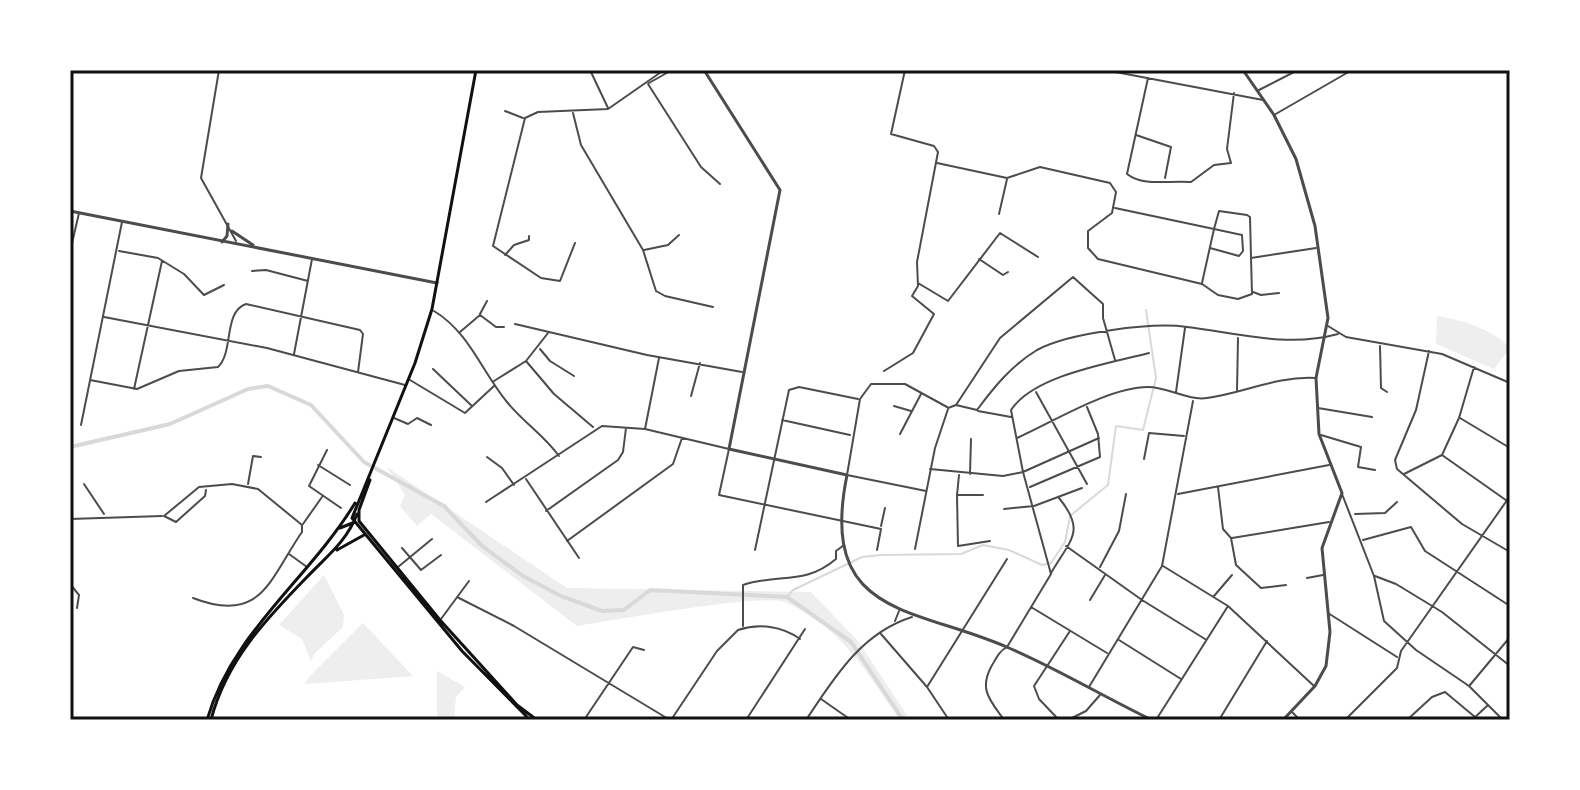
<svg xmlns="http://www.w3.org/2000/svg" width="1580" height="790" viewBox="0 0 1580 790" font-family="'Source Sans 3',sans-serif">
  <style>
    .green { fill: #eee }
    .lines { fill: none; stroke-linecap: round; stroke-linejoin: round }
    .stream { stroke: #d9d9d9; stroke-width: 2 }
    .canal { stroke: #d9d9d9; stroke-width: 4 }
    .minor { stroke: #4c4c4c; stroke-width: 2 }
    .tertiary { stroke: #4c4c4c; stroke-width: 3 }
    .secondary { stroke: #111; stroke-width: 3 }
    .neatline { fill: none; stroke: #111; stroke-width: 3 }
  </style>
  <rect width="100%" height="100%" fill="#fff"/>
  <path class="green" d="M1437,316C1462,320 1493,329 1510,348L1494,369L1436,344Z
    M387,467L567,588L811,592L858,641L910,720H900C868,674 839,624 785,602C764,593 609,621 577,626L431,514L417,526L400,506L405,495Z
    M324,575L344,615L343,627L315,653L311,661L302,639L279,625Z
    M363,623L413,676L305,684L308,678Z
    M437,671L465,687L456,697L454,720H437Z"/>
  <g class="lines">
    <path class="stream" d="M787,597L793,590L862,557L881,555L961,554L983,545L1009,550L1042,565L1051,563L1065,542L1070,516L1108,485L1116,426L1143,430L1156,378L1146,310"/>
    <path class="canal" d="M70,447L170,424L248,389L268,386L311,405L364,462L444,506L482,546L523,576L561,596L602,611L624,610L650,590L787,597L851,642L903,720"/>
    <path class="minor" d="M219,70L201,178L236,241
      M590,70L608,108
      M1105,70L1263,100
      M1148,78L1127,174C1144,187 1168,180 1191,182L1214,165L1231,163L1227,149L1234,93
      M649,83L672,70
      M648,84L701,167L720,184
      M1259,90L1298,70
      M505,111L523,118
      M573,113L581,145L643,250L656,291L665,296L713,307
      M1274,115L1352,70
      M1136,135L1171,147L1165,178
      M937,163L1007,178L1040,167L1110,183L1116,192L1112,213L1088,231V248L1098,259L1202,284L1218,295L1238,299L1252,294L1251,258L1316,248
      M1115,208L1214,229L1219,211L1247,215L1250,217L1251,257
      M999,214L1007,179
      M575,243L560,281L541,278L493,246L525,118L538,112L608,109L664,70
      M644,250L668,245L679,235
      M119,251L158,258L184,274L204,295L224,285
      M70,252L79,213
      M505,255L514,245L529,240V236
      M979,259L1003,275L1008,272
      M252,271L266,270L308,281
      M918,283L948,301L1000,233L1038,257
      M1202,283L1214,229L1242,235L1243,251L1239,256L1210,248
      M1253,292L1261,295L1279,293
      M434,311C469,332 482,372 507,402C523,422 544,435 559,456
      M480,314L487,301
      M104,317L267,348L405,385
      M515,324L647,355L742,372
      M1328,326L1346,337L1442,354L1510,383
      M460,332L480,315L496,327H504
      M1380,346L1381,388L1387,392
      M540,349L550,361L574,376
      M1429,351L1416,410L1395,460L1397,469L1462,524L1510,552
      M294,354L312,259
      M526,361L554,394L593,427
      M433,369L472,406
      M884,371L913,353L934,314L912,296L918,286L917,262L938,152L934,146L891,134L905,70
      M90,380L137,389L179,371L218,367C234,352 223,312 246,304L360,330L363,334L358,372
      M410,380L465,413L494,386
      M494,381L526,361L548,333
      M134,389L162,261
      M1237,391L1238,338
      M1036,392L1087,484
      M1176,392L1185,328
      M691,396L700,363
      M956,405L977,410C994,387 1012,365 1037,350C1068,333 1152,322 1187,327C1236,333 1288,348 1338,334
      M894,406L911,411
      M948,408L956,405L1000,338L1073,277L1103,304V318L1115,360
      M1318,408L1372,417
      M978,411L1011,417
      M394,418L408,424L417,418L431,425
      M1460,418L1510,448
      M782,420L850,435
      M81,425L122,222
      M645,429L659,358
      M900,434L921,394
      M1321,435L1361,447L1358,467L1375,470
      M1017,438C1053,422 1109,387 1148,387C1168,387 1188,401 1207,398C1245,393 1276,376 1315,378
      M327,450L309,486L341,508
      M1442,455L1510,503
      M487,457L502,468L514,485
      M1144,459L1149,433L1184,436
      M318,465L350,485
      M930,469L1003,476L1023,472L1099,438
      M970,474L971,439
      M1404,474L1442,455L1459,418L1474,367
      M959,475L957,495H983
      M526,479L579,558
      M84,484L104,514
      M248,484L253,456L261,457
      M1030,487L1100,457L1098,434L1087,407
      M1218,487L1223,529L1231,538L1236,565L1261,588L1286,585
      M926,491L847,475L860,399L871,384H905L947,407
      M1178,494L1329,465
      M1342,494L1374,576L1384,621L1416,650L1469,686L1503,720
      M957,495L958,546L990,541
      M486,502L602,426L645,429L729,449L719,495L881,529L877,550
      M1004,509L1034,506L1082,488
      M546,511L618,460L623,452L626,428
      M1355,514L1385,513L1397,502
      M164,516L199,487L232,484L258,489L302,525V532C270,578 262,625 193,598
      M164,516L176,522L205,496L206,490
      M70,519L162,516
      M303,524L322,497
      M881,526L885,508
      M1232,538L1329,522
      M1363,540L1411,527L1425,551L1510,606
      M567,541L673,464L682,438
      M1066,546L1142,600L1205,639
      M402,548L421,570L441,555
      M915,549L935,448L948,409
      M755,550L789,390L799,387L858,399
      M289,554L307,567
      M1163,566L1228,606L1314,686
      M398,567L432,539
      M1100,567L1119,531L1126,494
      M1051,573C1071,539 1086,531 1059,498
      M1375,576L1396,584L1442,612L1510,666
      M1307,578L1323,575
      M70,584L79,595L77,608
      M1214,596L1232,575
      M457,597L514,626L670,720
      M1090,600L1105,575
      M1031,607L1107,653
      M1328,613L1397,657
      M441,619L469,581
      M895,621L899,611
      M743,626V585C779,573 804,586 836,559V551L844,545
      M881,634L927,687L949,720
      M1119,640L1181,679
      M1470,685L1510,637
      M927,687L1007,559
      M1089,687L1162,566L1193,401
      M821,699L851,720
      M1292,712L1300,720
      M584,720L633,647L644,650
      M671,720L717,651L738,630C759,623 782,626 800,639
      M746,720L805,629
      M806,720C834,678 861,633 912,617
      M1004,720C990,700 979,690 991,667C996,659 998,652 1007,647L1051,574L1023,472L1011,410C1034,375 1111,363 1149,353
      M1059,720L1039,699L1034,686L1070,631
      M1068,720L1086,711L1100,695
      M1156,720L1228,606
      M1219,720L1267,641
      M1345,720L1397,668L1401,651L1510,496
      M1407,720L1432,697L1445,692L1475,717
      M1472,720L1487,706"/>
    <path class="tertiary" d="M704,70L780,190L729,449L847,475C818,618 914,606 1009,648C1058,669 1104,697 1152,720
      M1243,70L1274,115L1296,159L1315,226L1328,318L1316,378L1319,434L1342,493L1322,548L1330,632L1326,666L1315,686L1283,720
      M70,211L437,283
      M232,231L253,245
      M222,242L227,236L228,224"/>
    <path class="secondary" d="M476,70L432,309L415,363L352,518L462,651L530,720
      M370,480L359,510V521L440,620L517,705L537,720
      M340,528L355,522
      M337,550L364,535
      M207,720C232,632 309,579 355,503
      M211,720C226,661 266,619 307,577C327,556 347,541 357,514"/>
  </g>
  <rect width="1580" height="790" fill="none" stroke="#ffffff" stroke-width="144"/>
  <rect x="72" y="72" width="1436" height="646" class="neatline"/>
</svg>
